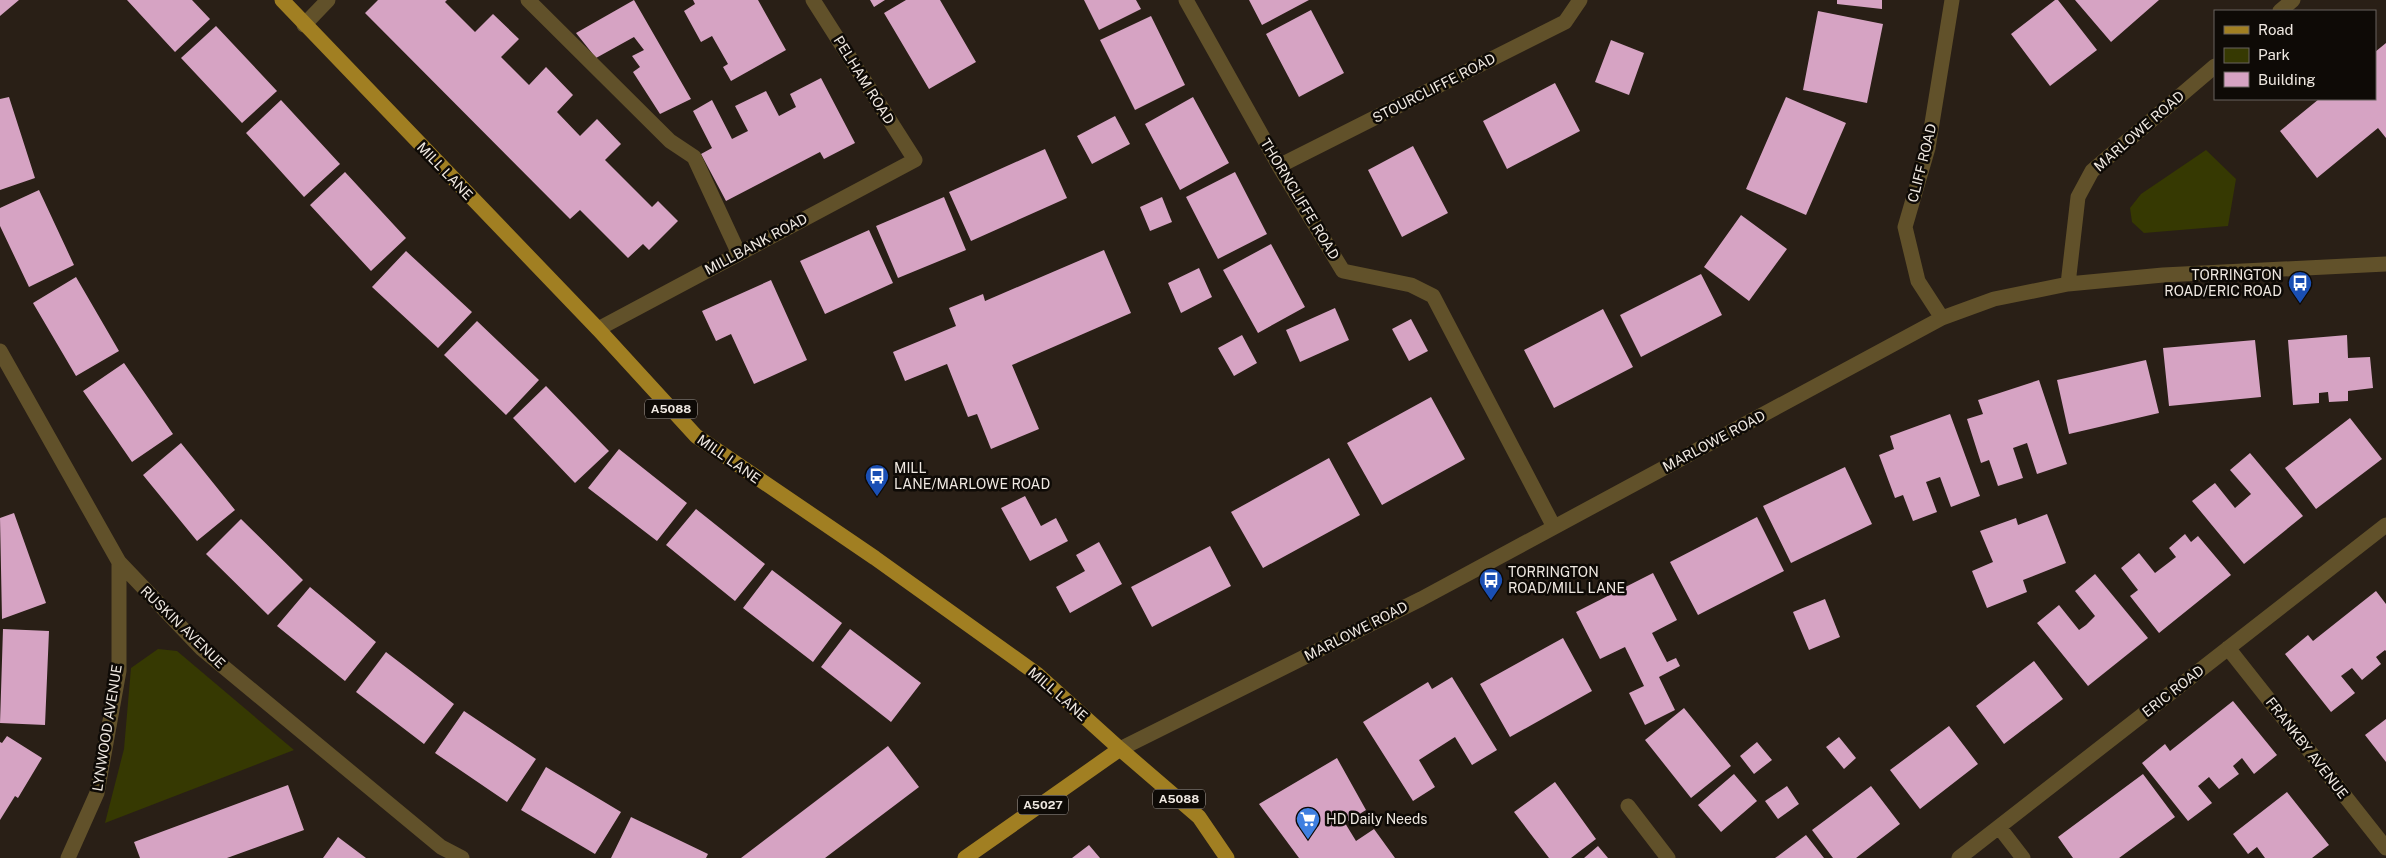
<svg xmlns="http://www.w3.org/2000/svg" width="2386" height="858" viewBox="0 0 2386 858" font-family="'Public Sans',sans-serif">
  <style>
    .green { fill: #363902 }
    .building { fill: #d6a3c3 }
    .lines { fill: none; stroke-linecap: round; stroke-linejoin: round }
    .minor { stroke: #61512a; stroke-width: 15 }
    .major { stroke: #a17f22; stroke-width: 15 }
    .labels { text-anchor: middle; stroke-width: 5; stroke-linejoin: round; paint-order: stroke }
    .shield { fill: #0e0a06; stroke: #aca59f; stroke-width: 1 }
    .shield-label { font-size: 12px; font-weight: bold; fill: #efe8e1 }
    .street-label { font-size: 14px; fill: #efe8e1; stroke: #0e0a06 }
    .poi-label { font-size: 14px; fill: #efe8e1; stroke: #0e0a06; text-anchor: start }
  </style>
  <rect width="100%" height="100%" fill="#291f16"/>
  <path class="green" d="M2206,150L2236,179L2228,226L2144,233L2132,222L2130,208L2141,194Z
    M158,649L177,651L294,750L105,823L124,749L131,668Z"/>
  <path class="building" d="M0,0H19L0,16Z
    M127,0H192L210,19L175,52Z
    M378,0H447L445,2L475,32L493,14L519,39L501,57L529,85L546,67L573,95L557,112L580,136L597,119L621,144L605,160L652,207L658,201L678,221L649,250L643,244L628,258L580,210L570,219L365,13Z
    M634,0L691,99L660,114L633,72L640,67L632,56L644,50L634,37L596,58L576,33Z
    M693,0H758L786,50L731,81L723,67L728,64L712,36L701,42L684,11L695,4Z
    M870,0H885L874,7Z
    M906,0H940L976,62L929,89L884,13Z
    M1084,0H1136L1141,9L1099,30Z
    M1249,0H1309L1262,25Z
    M1837,0H1882V9L1837,4Z
    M2055,0H2058L2097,50L2050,86L2011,34Z
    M2075,0H2159L2111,42Z
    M1311,10L1344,73L1299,97L1266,34Z
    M1818,11L1883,24L1867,103L1803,90Z
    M1151,16L1185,85L1135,110L1100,40Z
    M216,26L277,91L242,123L181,58Z
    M1611,40L1644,53L1629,95L1595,82Z
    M2386,43V138L2378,128L2317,178L2280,131L2319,99H2375V52Z
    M821,78L855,143L824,159L820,152L726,201L701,154L712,148L693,111L712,100L732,139L748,131L735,106L766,91L779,116L796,107L790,94Z
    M1555,83L1580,131L1507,169L1483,121Z
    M9,97L35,178L0,190V99Z
    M1193,97L1229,163L1180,190L1145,124Z
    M1786,97L1846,123L1806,215L1746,189Z
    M281,100L340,164L304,197L246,133Z
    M1115,116L1130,144L1092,164L1077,136Z
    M1413,146L1448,213L1402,237L1368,170Z
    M1045,149L1067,198L971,241L949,192Z
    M345,172L406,238L371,271L310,205Z
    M1235,172L1267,234L1218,259L1186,197Z
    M39,190L74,265L29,287L0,226V208Z
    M944,197L966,250L898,278L876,226Z
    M1162,197L1172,222L1150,231L1140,207Z
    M1741,215L1787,249L1749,301L1704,267Z
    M869,230L893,283L825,314L800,261Z
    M1271,244L1305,307L1258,333L1223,270Z
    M1104,250L1131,313L1012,365L1039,429L991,449L977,414L968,417L947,364L905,381L893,352L956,326L949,308L983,294L985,301Z
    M406,251L472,312L438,348L372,287Z
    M1199,268L1212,297L1181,313L1168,283Z
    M1701,274L1722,315L1641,357L1620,315Z
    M76,277L119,351L76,376L33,303Z
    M771,280L807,360L754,384L731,334L716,341L702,311Z
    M1335,308L1349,340L1300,362L1286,330Z
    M1603,309L1633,367L1554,408L1524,350Z
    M1411,319L1428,351L1409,361L1392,329Z
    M477,321L539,380L506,415L444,355Z
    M1242,335L1257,363L1234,376L1218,348Z
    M2347,335L2348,358L2370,357L2373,388L2348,391V401L2329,402L2328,392L2319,393V403L2293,405L2288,340Z
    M2255,340L2261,397L2169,406L2163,348Z
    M2146,360L2159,413L2069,434L2057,380Z
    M124,363L173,434L132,462L83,391Z
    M2039,380L2067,464L2037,474L2027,443L2013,448L2023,478L1998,486L1989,460L1981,463L1967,419L1983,414L1978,400Z
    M546,386L609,451L575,483L513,418Z
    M1431,397L1465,459L1382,505L1347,443Z
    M1950,414L1980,496L1951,507L1940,477L1926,482L1937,512L1913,521L1903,495L1895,498L1879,455L1894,449L1890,436Z
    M2350,418L2382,459L2316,509L2285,468Z
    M181,443L235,510L197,541L143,475Z
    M619,449L687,503L657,541L588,488Z
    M2250,453L2303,516L2244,564L2192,501L2215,483L2235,508L2251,494L2230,470Z
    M1329,458L1360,515L1263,568L1231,512Z
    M1845,467L1872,524L1791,563L1763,506Z
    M1025,496L1041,526L1056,518L1068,541L1030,561L1001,508Z
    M696,509L765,564L735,601L666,545Z
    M14,513L46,603L2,619L0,518Z
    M2047,514L2066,563L2023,580L2027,592L1987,608L1972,571L1993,562L1980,531L2016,518L2018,525Z
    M1757,517L1784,571L1698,615L1670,562Z
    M241,519L303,580L268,615L206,554Z
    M2185,534L2191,542L2198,536L2231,575L2159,633L2130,596L2138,590L2121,568L2139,553L2155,573L2176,557L2169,548Z
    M1099,542L1122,584L1070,613L1056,587L1085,571L1076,555Z
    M1210,546L1231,586L1152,627L1131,587Z
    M772,570L842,623L813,662L743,608Z
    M1653,573L1677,620L1652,633L1667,662L1676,658L1680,666L1659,677L1675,710L1645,725L1629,693L1644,686L1625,647L1600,659L1576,612Z
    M2095,574L2148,638L2088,686L2037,623L2059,605L2079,630L2086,625L2095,616L2075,591Z
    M310,587L376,642L345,681L277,626Z
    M2376,591L2386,604V651L2385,650L2376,657L2381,664L2362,680L2352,668L2341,676L2355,693L2331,712L2285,654L2308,635L2313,641Z
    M1825,599L1840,637L1809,650L1793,612Z
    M3,629L49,631L45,725L0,723Z
    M850,629L921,683L891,722L821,667Z
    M1563,638L1592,691L1510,737L1480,684Z
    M386,652L454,704L424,744L356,692Z
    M2034,661L2063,699L2004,744L1976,706Z
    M1452,677L1497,750L1472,765L1455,737L1419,760L1435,787L1413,801L1363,722L1428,682L1432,689Z
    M2233,701L2277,755L2254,774L2242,758L2233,766L2239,774L2219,789L2209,777L2198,786L2212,803L2188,821L2142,763L2165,744L2170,751Z
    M1684,708L1731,766L1691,798L1645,740Z
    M464,711L536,759L507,802L435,753Z
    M2386,719V762L2365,735Z
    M1949,726L1978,764L1920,809L1890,770Z
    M7,736L42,758L18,798L15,796L0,820V742L2,743Z
    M1839,737L1856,758L1844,769L1826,747Z
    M1757,742L1772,760L1754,774L1740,756Z
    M888,746L919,787L825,858H741Z
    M1337,758L1366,810L1345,823L1356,841L1374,829L1395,858H1299L1259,804Z
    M546,767L621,812L595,854L521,810Z
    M1734,774L1757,801L1721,832L1698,805Z
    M2143,774L2175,817L2119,858H2073L2058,837Z
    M1555,782L1596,839L1571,858H1549L1514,812Z
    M288,785L304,830L227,858H140L134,842Z
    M1787,786L1799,804L1778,819L1765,801Z
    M1871,786L1900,824L1856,858H1833L1812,830Z
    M2287,792L2329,845L2312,858H2265L2257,847L2248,854L2233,834Z
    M631,817L708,854L706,858H611Z
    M1806,835L1824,858H1775L1778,856Z
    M338,837L366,858H323Z
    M1089,845L1100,858H1072Z
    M1598,846L1608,858H1584Z"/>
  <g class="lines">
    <path class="minor" d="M528,0L670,141L694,157L739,254
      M1186,0L1279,166L1343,271L1411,285L1433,296L1554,527
      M2280,11L2293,0
      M304,25L328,0
      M1279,166L1565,22L1580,0
      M2068,284L2078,197L2092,171L2215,66
      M1942,318L1918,281L1905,227L1928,148L1952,0
      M598,329L915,160L813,0
      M0,351L119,562L202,649L441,847L462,858
      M2228,648L2386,848
      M1120,749L1421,599L1942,318L1994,299L2068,284L2163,275L2386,264
      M1628,806L1668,858
      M1999,827L2023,858
      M68,858L97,793L119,671V562
      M1959,858L2386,525"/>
    <path class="major" d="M282,0L598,329L696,436L875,558L1037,674L1120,749L1199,817L1227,858
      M965,858L1120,749"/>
  </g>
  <defs>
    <g id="bus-pin" transform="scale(1.25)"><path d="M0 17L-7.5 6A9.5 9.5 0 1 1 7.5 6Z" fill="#1a4fb4" stroke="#0e0a06"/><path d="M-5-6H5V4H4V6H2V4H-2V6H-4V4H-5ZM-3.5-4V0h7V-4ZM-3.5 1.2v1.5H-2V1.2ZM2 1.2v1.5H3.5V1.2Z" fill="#fff"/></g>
    <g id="supermarket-pin" transform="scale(1.25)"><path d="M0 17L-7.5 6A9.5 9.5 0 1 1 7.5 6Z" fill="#3f7fe0" stroke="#0e0a06"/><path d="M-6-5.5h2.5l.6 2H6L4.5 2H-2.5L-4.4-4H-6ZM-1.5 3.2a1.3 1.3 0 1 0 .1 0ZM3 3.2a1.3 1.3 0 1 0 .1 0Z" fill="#fff"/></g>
  </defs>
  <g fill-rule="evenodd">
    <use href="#bus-pin" x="2300" y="283"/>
    <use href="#bus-pin" x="877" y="476"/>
    <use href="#bus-pin" x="1491" y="580"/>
    <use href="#supermarket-pin" x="1308" y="819"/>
  </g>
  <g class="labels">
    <g class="shield">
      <rect x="645" y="399.5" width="52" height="19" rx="4"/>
      <rect x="1153" y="789.5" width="52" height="19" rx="4"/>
      <rect x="1018" y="795.5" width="50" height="19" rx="4"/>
    </g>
    <g class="shield-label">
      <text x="671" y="413">A5088</text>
      <text x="1179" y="803">A5088</text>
      <text x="1043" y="809">A5027</text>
    </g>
    <g class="street-label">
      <text transform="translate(864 80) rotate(58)" y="5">PELHAM ROAD</text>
      <text transform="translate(1434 88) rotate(-27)" y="5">STOURCLIFFE ROAD</text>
      <text transform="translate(2139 131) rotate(-41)" y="5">MARLOWE ROAD</text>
      <text transform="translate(1922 163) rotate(-76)" y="5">CLIFF ROAD</text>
      <text transform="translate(445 171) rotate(46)" y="5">MILL LANE</text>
      <text transform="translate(1300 199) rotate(59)" y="5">THORNCLIFFE ROAD</text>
      <text transform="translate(756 244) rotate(-28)" y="5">MILLBANK ROAD</text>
      <text transform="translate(1714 441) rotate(-28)" y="5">MARLOWE ROAD</text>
      <text transform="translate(729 459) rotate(35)" y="5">MILL LANE</text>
      <text transform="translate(183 627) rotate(44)" y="5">RUSKIN AVENUE</text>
      <text transform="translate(1356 631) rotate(-27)" y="5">MARLOWE ROAD</text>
      <text transform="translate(2173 691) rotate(-38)" y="5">ERIC ROAD</text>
      <text transform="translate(1058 694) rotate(41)" y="5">MILL LANE</text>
      <text transform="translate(107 728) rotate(-81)" y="5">LYNWOOD AVENUE</text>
      <text transform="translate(2307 748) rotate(52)" y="5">FRANKBY AVENUE</text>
    </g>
    <g class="poi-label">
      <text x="2282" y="280" text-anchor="end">TORRINGTON<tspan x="2282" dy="16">ROAD/ERIC ROAD</tspan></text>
      <text x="894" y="473">MILL<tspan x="894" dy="16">LANE/MARLOWE ROAD</tspan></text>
      <text x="1508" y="577">TORRINGTON<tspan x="1508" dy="16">ROAD/MILL LANE</tspan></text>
      <text x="1326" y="824">HD Daily Needs</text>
    </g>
  </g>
  <rect x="2214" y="10" width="162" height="90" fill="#0e0a06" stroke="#68635e"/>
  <rect x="2224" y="26" width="25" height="8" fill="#a17f22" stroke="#68635e"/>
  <text x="2258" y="35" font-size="15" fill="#efe8e1">Road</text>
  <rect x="2224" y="48" width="25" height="15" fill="#363902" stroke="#68635e"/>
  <text x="2258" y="60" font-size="15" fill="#efe8e1">Park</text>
  <rect x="2224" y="72" width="25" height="15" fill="#d6a3c3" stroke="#68635e"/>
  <text x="2258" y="85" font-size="15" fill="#efe8e1">Building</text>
</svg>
